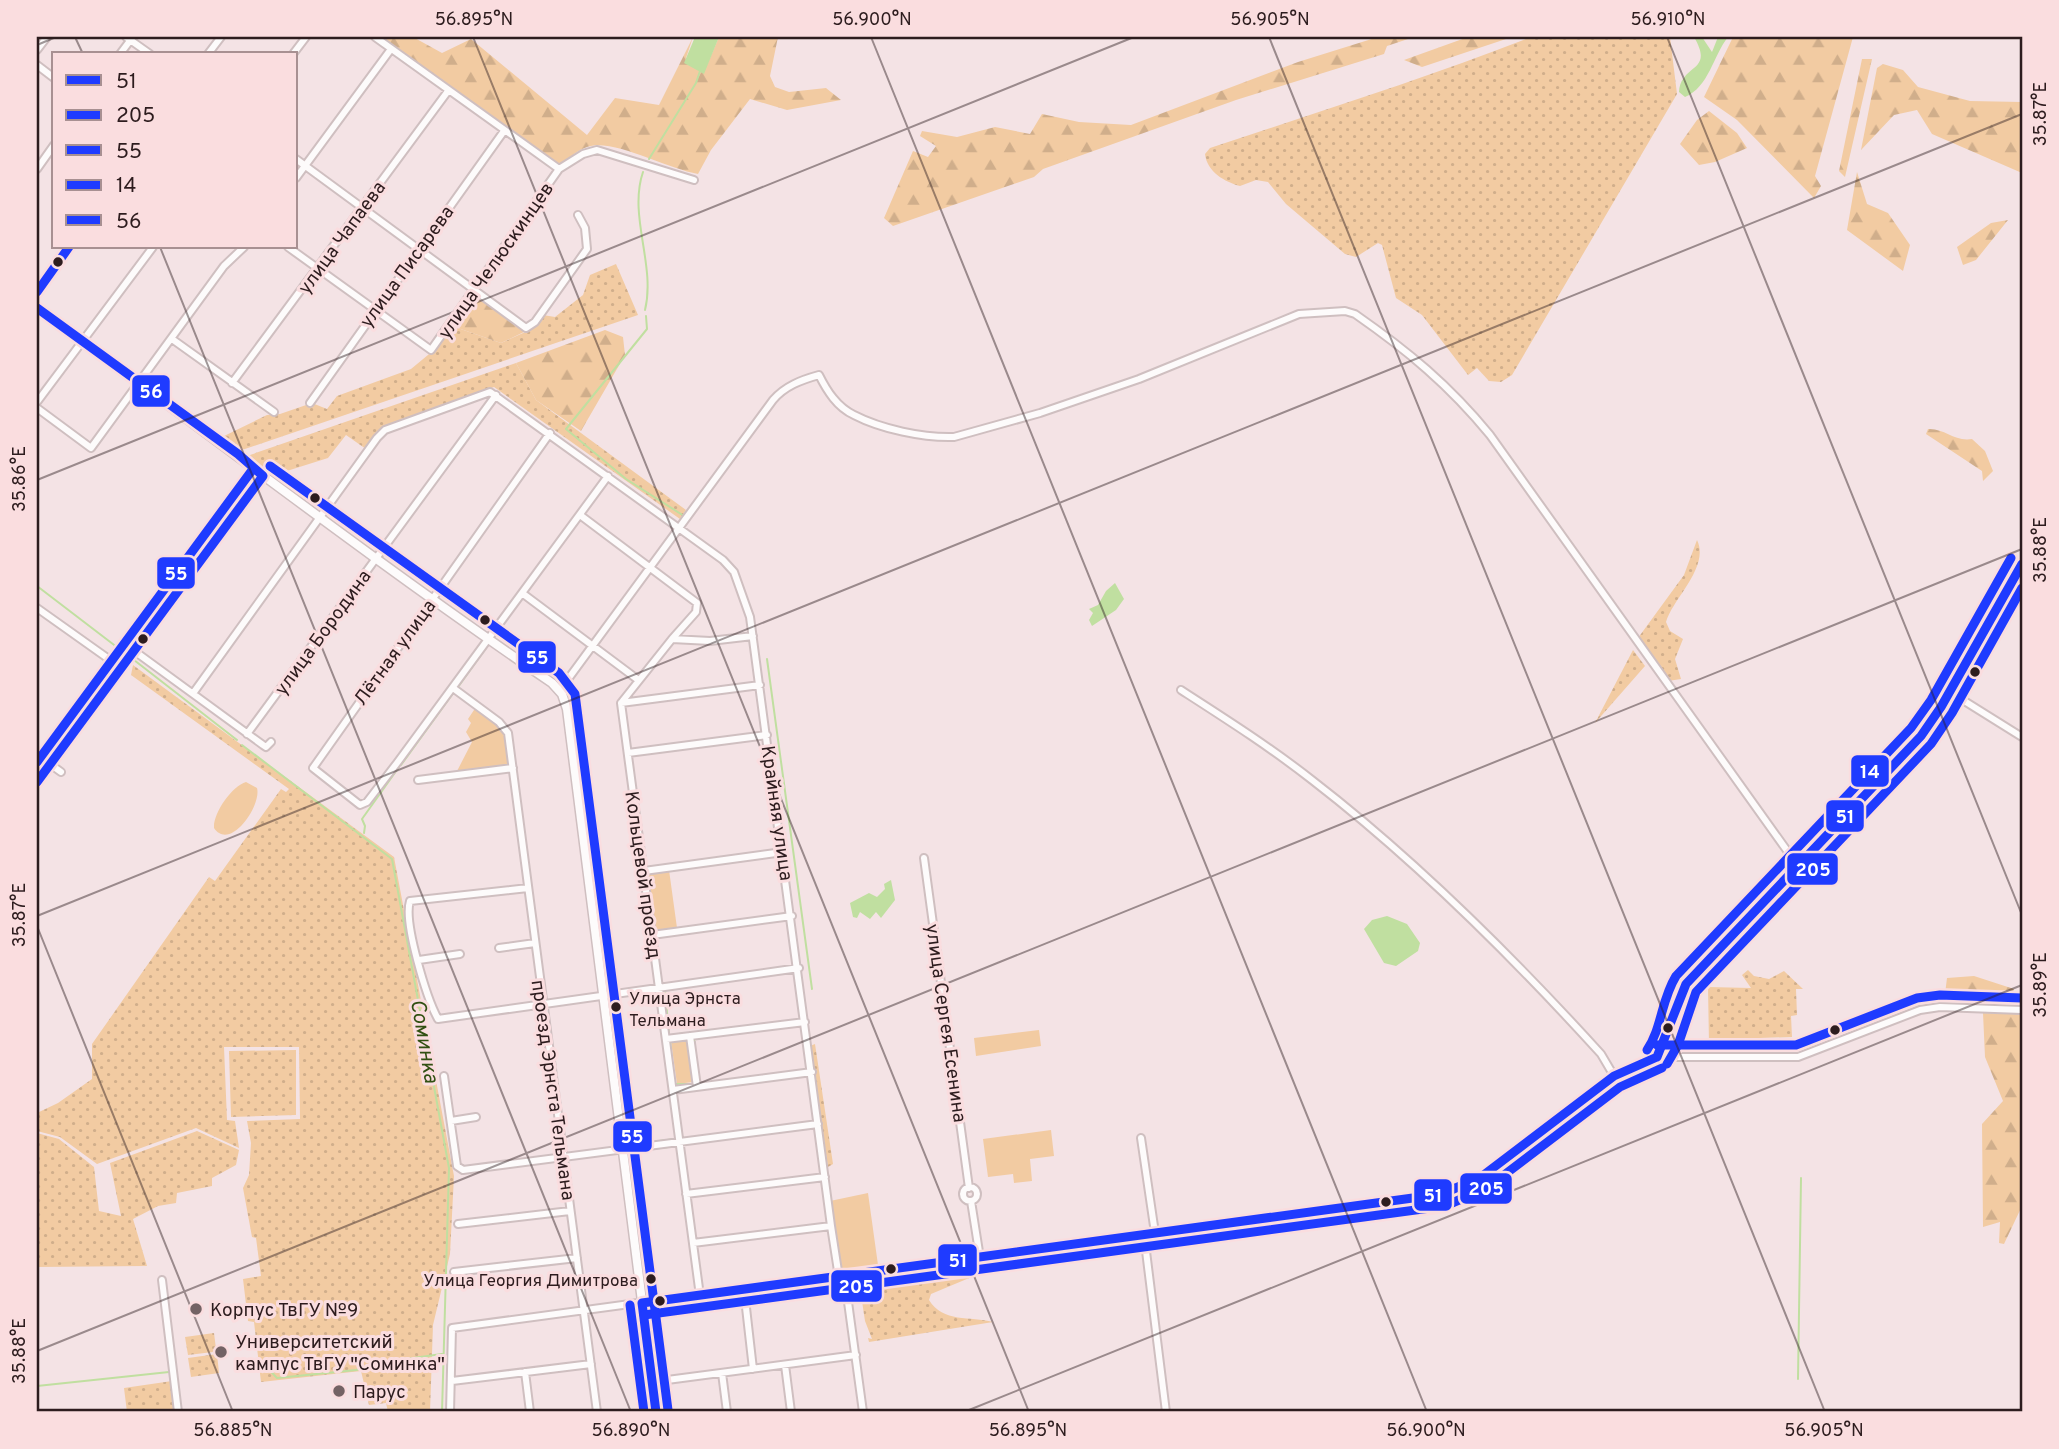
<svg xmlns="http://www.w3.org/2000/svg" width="2059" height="1449" viewBox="0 0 2059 1449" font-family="Overpass,sans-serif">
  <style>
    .grass { fill: url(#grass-dots) }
    .forest { fill: url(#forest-firs) }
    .park { fill: #f2cba2 }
    .water { fill: #c0dfa0 }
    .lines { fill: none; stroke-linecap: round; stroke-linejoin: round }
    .stream { stroke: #c0dfa0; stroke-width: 2 }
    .minor-casing { stroke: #cfbfc0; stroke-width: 10 }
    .major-casing { stroke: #cfbfc0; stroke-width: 11 }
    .minor { stroke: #fdfbfb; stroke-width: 6 }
    .major { stroke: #fdfbfb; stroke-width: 8 }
    .bus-1-casing { stroke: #fadddf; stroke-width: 14 }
    .bus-2-casing { stroke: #fadddf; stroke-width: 14 }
    .bus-3-casing { stroke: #fadddf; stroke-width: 14 }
    .bus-4-casing { stroke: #fadddf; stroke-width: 14 }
    .bus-5-casing { stroke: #fadddf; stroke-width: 14 }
    .bus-6-casing { stroke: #fadddf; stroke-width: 14 }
    .bus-1 { stroke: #1f3bff; stroke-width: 9 }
    .bus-2 { stroke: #1f3bff; stroke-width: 9 }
    .bus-3 { stroke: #1f3bff; stroke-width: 9 }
    .bus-4 { stroke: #1f3bff; stroke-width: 9 }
    .bus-5 { stroke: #1f3bff; stroke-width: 9 }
    .bus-6 { stroke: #1f3bff; stroke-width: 9 }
    .ticks { fill: none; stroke: #2d1c1e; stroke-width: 2; stroke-opacity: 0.45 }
    .bus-dot { fill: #2d1c1e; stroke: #fadddf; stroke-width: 2.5 }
    .poi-dot { fill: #736264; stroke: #fadddf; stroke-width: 2.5 }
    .labels { text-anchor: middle; stroke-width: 6; stroke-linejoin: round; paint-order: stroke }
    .bus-label { font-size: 17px; fill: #2d1c1e; stroke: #fadddf; text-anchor: start }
    .street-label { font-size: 19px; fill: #2d1c1e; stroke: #fadddf }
    .poi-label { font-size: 19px; fill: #2d1c1e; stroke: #fadddf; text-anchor: start }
    .water-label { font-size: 21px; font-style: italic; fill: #315012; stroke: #fadddf }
    .line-badge { stroke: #fadddf; stroke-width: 2.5 }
    .badge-label { font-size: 19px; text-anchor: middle; font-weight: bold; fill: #fff }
    .neatline { fill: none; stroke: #2d1c1e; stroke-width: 2.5 }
    .ticks-label { font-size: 18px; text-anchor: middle; fill: #2d1c1e }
  </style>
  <defs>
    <pattern id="grass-dots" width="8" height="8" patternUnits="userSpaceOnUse" patternTransform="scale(1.75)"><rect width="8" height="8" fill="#f2cba2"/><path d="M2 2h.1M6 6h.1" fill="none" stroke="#d0ae8b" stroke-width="1.8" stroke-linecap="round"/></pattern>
    <pattern id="forest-firs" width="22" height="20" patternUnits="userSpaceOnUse" patternTransform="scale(1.75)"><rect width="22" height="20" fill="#f2cba2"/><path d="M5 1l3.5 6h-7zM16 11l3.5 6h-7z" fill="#d0ae8b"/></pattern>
  </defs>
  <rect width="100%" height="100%" fill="#f4e3e5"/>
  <path class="grass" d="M1531,37H1670L1677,94L1512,375L1501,382L1489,381L1477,368L1468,375L1422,315L1396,298L1382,245L1378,243L1356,257L1345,254L1286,204L1268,182L1256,180L1240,186C1225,182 1207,172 1205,154L1210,148C1318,112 1426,78 1531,37Z
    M616,264L638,315L239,451L222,437L267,415L280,414L312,403L327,409L337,396L411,369L434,350L452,326L501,343L532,329L543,315L555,317L583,295L590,275Z
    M516,363L536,400L686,510L680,519L494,387L382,429L366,449L346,435L328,458L271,476L247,456Z
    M1697,540C1710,567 1673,598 1666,622L1670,631L1683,639L1675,659L1681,679L1668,681L1638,638L1684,575Z
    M1633,650L1645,666L1595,723Z
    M133,665L394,857L454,1176L450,1254L433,1325L430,1412H388L386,1403L369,1405L361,1371L261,1382L254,1322L248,1321L243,1279L261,1276L256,1238L252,1237L243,1188L249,1175L251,1143L247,1121L300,1119L299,1047H224L227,1120L235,1121L239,1148L196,1128L97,1164L60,1137L37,1131V1113L58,1103L92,1079V1044L209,877L215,881L281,789L286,792L289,789L131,675Z
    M1748,970L1754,976L1769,979L1784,971L1803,989H1796L1797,1015L1791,1016L1792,1037L1759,1038V1044H1709L1708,987L1751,988L1742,975Z
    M815,1044L833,1164L828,1167L810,1046Z
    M296,1050V1115L231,1117L229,1051Z
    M197,1131L239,1150L236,1165L212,1178V1186L177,1193L176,1203L158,1206L133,1219L147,1266L37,1267V1133L59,1139L94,1167L99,1211L121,1216L110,1163Z
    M959,1271L974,1276L931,1294L929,1300C943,1323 970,1316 993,1322L869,1342L868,1338L872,1339L865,1321L860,1288Z
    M214,1333L216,1349L213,1352L188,1355L185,1337Z
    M217,1354L219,1373L191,1377L188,1358Z
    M172,1381L176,1412H127L124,1388Z"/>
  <path class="forest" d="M380,37H413L442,53L471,39L587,135L615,98L659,105L693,37L686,58L707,65L719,37H778L770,76L775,87L789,92L826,88L841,100L787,110L750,99L711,150L698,174C667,169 613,138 587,147C577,150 568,159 560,166Z
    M1378,37H1414L1387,46L1384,54L1236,100L1043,169L1034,177L893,226L884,218L913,151L928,157L936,146L920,136L922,131L957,137L995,127L1030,134L1042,114L1079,122L1131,125L1298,62Z
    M1468,37H1512L1422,67L1404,60Z
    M1733,37H1853L1815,176L1821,186L1814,198L1737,120L1704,97Z
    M1862,59H1872L1845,177L1839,171Z
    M1883,64L1903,70L1918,87L1970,101L2022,102V173L1932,134L1917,110L1894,115L1861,150L1877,68Z
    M1709,111L1737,133L1747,148L1715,162L1699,165L1680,144L1697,120Z
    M1857,172L1867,204L1888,213L1910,245L1903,271L1847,230Z
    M2008,220L1976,260L1963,265L1957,247L1991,223Z
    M475,292L526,331L501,343L452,326Z
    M605,330L623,337L625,355L581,431L536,400L516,363Z
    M1928,429C1945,428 1954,442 1972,439L1985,451L1993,471L1983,481L1982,471L1926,434Z
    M1974,976L2014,989L2010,999L1944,1002L1947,978Z
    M1983,1013L2022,1014V1206L2004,1244L1999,1243L2000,1222L1983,1227L1982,1124L2003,1101L1985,1057Z"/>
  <path class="park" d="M476,707C504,727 505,732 512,766L455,775L472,742L466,732L471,723L468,719Z
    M246,782L257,788C262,805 230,852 214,828C213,813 232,786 246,782Z
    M669,870L677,928L654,932L646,873Z
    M1039,1030L1041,1046L976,1056L974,1038Z
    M688,1039L693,1082L677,1084L671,1041Z
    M1051,1130L1054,1156L1030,1159L1032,1181L1014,1183L1013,1174L988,1177L983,1139Z
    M868,1193L878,1265L843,1271L839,1266L830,1201Z"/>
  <path class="water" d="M695,37H719L704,74L684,63Z
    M1694,37H1702L1712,52L1718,37H1728C1713,56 1709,87 1685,97L1679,92C1681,63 1715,73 1694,37Z
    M1115,583L1124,599L1116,610L1092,626L1089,620L1093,613L1089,609L1098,605L1106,591Z
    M891,880L895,900L881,918L876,912L870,919L860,912L857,918L853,917L850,903L869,893L877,897L885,889L884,884Z
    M1387,916L1407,924L1420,943L1418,951L1396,966L1384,963L1364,929L1372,920Z"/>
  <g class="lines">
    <path class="stream" d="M649,159L696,83L700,71
      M643,172C628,216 656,265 645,310
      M646,316L647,329L566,429L626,479L684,516
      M37,586L122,651
      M495,636L514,608
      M767,659L812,989
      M134,660L237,740
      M458,687L486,648
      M242,745L392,859L449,1168L442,1412
      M401,765L454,692
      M364,833L365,826L362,819L399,767
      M665,990L669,1035
      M606,992L656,985
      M671,1035L686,1033
      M670,1042L673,1071
      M675,1084H692
      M699,1084L694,1039L715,1036
      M628,1145L675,1139
      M637,1151L676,1146
      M260,1360L277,1378L356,1370L382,1363
      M384,1362L442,1354
      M1798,1379L1801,1178
      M37,1386L169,1372"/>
    <g class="minor-casing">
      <path id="minor" d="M126,37L150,54
        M375,37L559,169
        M37,50L47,37
        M120,54L132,38
        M208,54L221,37
        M293,54L306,37
        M37,65L54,78
        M296,159L526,328L535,322L587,249L585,228L578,215
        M37,169L54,145
        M296,178L391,49
        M288,247L431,350L559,169L583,154L597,150L694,180
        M37,292L69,247
        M172,339L274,412
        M232,383L448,91
        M37,402L153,247
        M310,403L504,131
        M37,408L91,448L224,266L244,247
        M550,433L313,768L360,805L367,802L397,763L608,476
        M580,515L697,603L696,612L672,639
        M522,593L637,679
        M37,608L120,667
        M133,650L263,745L266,747L271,742
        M453,688L499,722L508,733L597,1412
        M560,690L773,400C785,386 801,380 819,375C827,391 837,407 854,415C881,429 923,438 954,437L1040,413L1139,379L1299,314L1345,311L1355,314C1408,351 1449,385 1490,435L1798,866
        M1181,690C1226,719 1270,747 1312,780C1417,861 1512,956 1601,1054L1614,1076
        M194,692L377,438L385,430L490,392L723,560L734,572L750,617L831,1226L838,1271L845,1280L863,1412
        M1950,692L2022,737
        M621,703L760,685
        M247,734L496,395
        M628,753L767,735
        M50,764L61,772
        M418,780L513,768
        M37,782L263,476
        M924,858L969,1188
        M644,871L783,852
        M528,888L410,901C403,922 427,999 438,1019L799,968
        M652,935L792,916
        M499,948L535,943
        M419,960L460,954
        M690,1036L697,1087
        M666,1039L805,1022
        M1657,1057C1674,1036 1669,1006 1686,984L1921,736L1941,707L2022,564
        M444,1076L457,1166L463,1170L818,1124
        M673,1090L812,1072
        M451,1121L476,1117
        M1141,1138L1155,1233
        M963 1194a7 7 0 1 1 14 0a7 7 0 1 1-14 0Z
        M686,1194L825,1177
        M971,1201L980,1258
        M458,1224L570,1211
        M1144,1235L1166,1412
        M693,1243L831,1226
        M454,1272L577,1258
        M162,1280L178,1412
        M744,1290L753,1369
        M700,1296L621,703L672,639L710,641L753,636
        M785,1365L791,1412
        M525,1372L530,1412
        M722,1373L727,1412
        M452,1381L591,1364
        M652,1382L856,1355
        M450,1412L452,1328L1437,1195L1477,1180L1614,1076L1657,1057H1798L1920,1010L1940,1007L2022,1010"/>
    </g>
    <g class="major-casing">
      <path id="major" d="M37,308C208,433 376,563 552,683L562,694L567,709L656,1412"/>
    </g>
    <use href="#minor" class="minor"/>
    <use href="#major" class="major"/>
    <g class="bus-1-casing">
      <path id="bus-1" d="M1657,1057L1686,984L1921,736L1941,707L2022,564
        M642,1303L1442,1194L1481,1177L1614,1076L1657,1057
        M642,1303L656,1412"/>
    </g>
    <g class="bus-2-casing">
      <path id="bus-2" d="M1667,1064L1678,1045L1696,992L1931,744L1952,713L2022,588
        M630,1305L644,1412
        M644,1315L1445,1206L1487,1188L1620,1087L1662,1068"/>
    </g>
    <g class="bus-3-casing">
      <path id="bus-3" d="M270,466L559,673L575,694L668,1410
        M37,762L253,469"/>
    </g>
    <g class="bus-4-casing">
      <path id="bus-4" d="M1657,1045H1796L1917,998L1940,995L2022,998
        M1647,1050C1662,1028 1661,1000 1676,976L1911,728L1931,700L2011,558"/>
    </g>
    <g class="bus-5-casing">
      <path id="bus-5" d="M37,308L238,454L263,476
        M37,782L263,476"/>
    </g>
    <g class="bus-6-casing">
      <path id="bus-6" d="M37,292L69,247"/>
    </g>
    <use href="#bus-1" class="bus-1"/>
    <use href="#bus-2" class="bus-2"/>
    <use href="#bus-3" class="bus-3"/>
    <use href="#bus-4" class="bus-4"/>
    <use href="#bus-5" class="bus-5"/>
    <use href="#bus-6" class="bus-6"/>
  </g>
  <path class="ticks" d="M75,37L83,54M473,37L1029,1412M871,37L1427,1412M1269,37L1825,1412M1667,37L2022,915M37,45L56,37M160,247L631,1412M37,480L1134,37M37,916L2022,114M37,926L233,1412M37,1351L2022,549M964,1412L2022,985"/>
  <g class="bus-dot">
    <circle cx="58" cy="262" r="6"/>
    <circle cx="315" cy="498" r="6"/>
    <circle cx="485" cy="620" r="6"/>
    <circle cx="143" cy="639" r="6"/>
    <circle cx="1975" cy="672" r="6"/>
    <circle cx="616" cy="1007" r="6"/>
    <circle cx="1668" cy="1028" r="6"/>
    <circle cx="1835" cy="1030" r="6"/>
    <circle cx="1386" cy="1202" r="6"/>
    <circle cx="891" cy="1269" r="6"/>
    <circle cx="651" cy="1279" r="6"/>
    <circle cx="660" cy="1301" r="6"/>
  </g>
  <g class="poi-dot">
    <circle cx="196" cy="1309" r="7"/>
    <circle cx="221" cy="1352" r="7"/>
    <circle cx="339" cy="1391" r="7"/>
  </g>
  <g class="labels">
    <g class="bus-label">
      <text x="629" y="1004">Улица Эрнста<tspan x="629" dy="22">Тельмана</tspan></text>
      <text x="638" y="1286" text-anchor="end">Улица Георгия Димитрова</text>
    </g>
    <g class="street-label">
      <text transform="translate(341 237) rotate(-54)" y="7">улица Чапаева</text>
      <text transform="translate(495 260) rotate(-55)" y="7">улица Челюскинцев</text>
      <text transform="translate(406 266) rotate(-54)" y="7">улица Писарева</text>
      <text transform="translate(322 632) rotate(-54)" y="7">улица Бородина</text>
      <text transform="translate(394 652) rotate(-54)" y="7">Лётная улица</text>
      <text transform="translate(778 813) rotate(82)" y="7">Крайняя улица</text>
      <text transform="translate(644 875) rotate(82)" y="7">Кольцевой проезд</text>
      <text transform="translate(947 1023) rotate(82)" y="7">улица Сергея Есенина</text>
      <text transform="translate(554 1090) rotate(82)" y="7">проезд Эрнста Тельмана</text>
    </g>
    <g class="poi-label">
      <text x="210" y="1316">Корпус ТвГУ №9</text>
      <text x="235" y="1348">Университетский<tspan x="235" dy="22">кампус ТвГУ "Соминка"</tspan></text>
      <text x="353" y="1398">Парус</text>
    </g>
    <g class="water-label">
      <text transform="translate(425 1041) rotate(80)" y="7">Соминка</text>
    </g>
  </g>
  <g class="line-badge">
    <rect x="131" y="374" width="40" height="34" rx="7" fill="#1f3bff"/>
    <rect x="156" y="556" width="40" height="34" rx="7" fill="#1f3bff"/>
    <rect x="517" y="640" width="40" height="34" rx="7" fill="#1f3bff"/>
    <rect x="1850" y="754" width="40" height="34" rx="7" fill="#1f3bff"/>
    <rect x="1825" y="799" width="40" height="34" rx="7" fill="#1f3bff"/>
    <rect x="1786" y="852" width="53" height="34" rx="7" fill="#1f3bff"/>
    <rect x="612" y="1120" width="41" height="33" rx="7" fill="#1f3bff"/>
    <rect x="1459" y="1172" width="54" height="33" rx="7" fill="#1f3bff"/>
    <rect x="1413" y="1178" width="40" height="34" rx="7" fill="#1f3bff"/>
    <rect x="937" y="1243" width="41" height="34" rx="7" fill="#1f3bff"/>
    <rect x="830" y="1269" width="53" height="34" rx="7" fill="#1f3bff"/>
  </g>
  <g class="badge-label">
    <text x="151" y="398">56</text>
    <text x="176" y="580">55</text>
    <text x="537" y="664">55</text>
    <text x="1870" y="778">14</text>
    <text x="1845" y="823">51</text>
    <text x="1813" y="876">205</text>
    <text x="632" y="1143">55</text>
    <text x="1486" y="1195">205</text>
    <text x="1433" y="1202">51</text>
    <text x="958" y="1267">51</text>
    <text x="856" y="1293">205</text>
  </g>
  <rect width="2059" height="1449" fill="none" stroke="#fadddf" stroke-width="77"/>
  <rect x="52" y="52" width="245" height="196" fill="#fadddf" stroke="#a89092" stroke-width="2"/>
  <rect x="66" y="75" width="35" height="10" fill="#1f3bff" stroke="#a89092" stroke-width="2"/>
  <text x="116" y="88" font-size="21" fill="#2d1c1e">51</text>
  <rect x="66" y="110" width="35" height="10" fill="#1f3bff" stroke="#a89092" stroke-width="2"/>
  <text x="116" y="122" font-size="21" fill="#2d1c1e">205</text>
  <rect x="66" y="145" width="35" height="10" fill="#1f3bff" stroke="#a89092" stroke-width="2"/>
  <text x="116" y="158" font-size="21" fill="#2d1c1e">55</text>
  <rect x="66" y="180" width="35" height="10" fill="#1f3bff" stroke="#a89092" stroke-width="2"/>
  <text x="116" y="192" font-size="21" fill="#2d1c1e">14</text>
  <rect x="66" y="215" width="35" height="10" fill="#1f3bff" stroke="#a89092" stroke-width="2"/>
  <text x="116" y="228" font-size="21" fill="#2d1c1e">56</text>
  <rect x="38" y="38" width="1983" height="1372" class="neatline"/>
  <g class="ticks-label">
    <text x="474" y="25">56.895°N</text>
    <text x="872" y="25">56.900°N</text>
    <text x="1270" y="25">56.905°N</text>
    <text x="1668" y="25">56.910°N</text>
    <text transform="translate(2040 114) rotate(-90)" y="6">35.87°E</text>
    <text transform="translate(19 479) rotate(-90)" y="6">35.86°E</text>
    <text transform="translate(2040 550) rotate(-90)" y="6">35.88°E</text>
    <text transform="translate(19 915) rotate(-90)" y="6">35.87°E</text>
    <text transform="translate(2040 985) rotate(-90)" y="6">35.89°E</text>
    <text transform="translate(19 1351) rotate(-90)" y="6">35.88°E</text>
    <text x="233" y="1436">56.885°N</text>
    <text x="631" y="1436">56.890°N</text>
    <text x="1028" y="1436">56.895°N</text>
    <text x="1426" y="1436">56.900°N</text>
    <text x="1824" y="1436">56.905°N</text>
  </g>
</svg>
